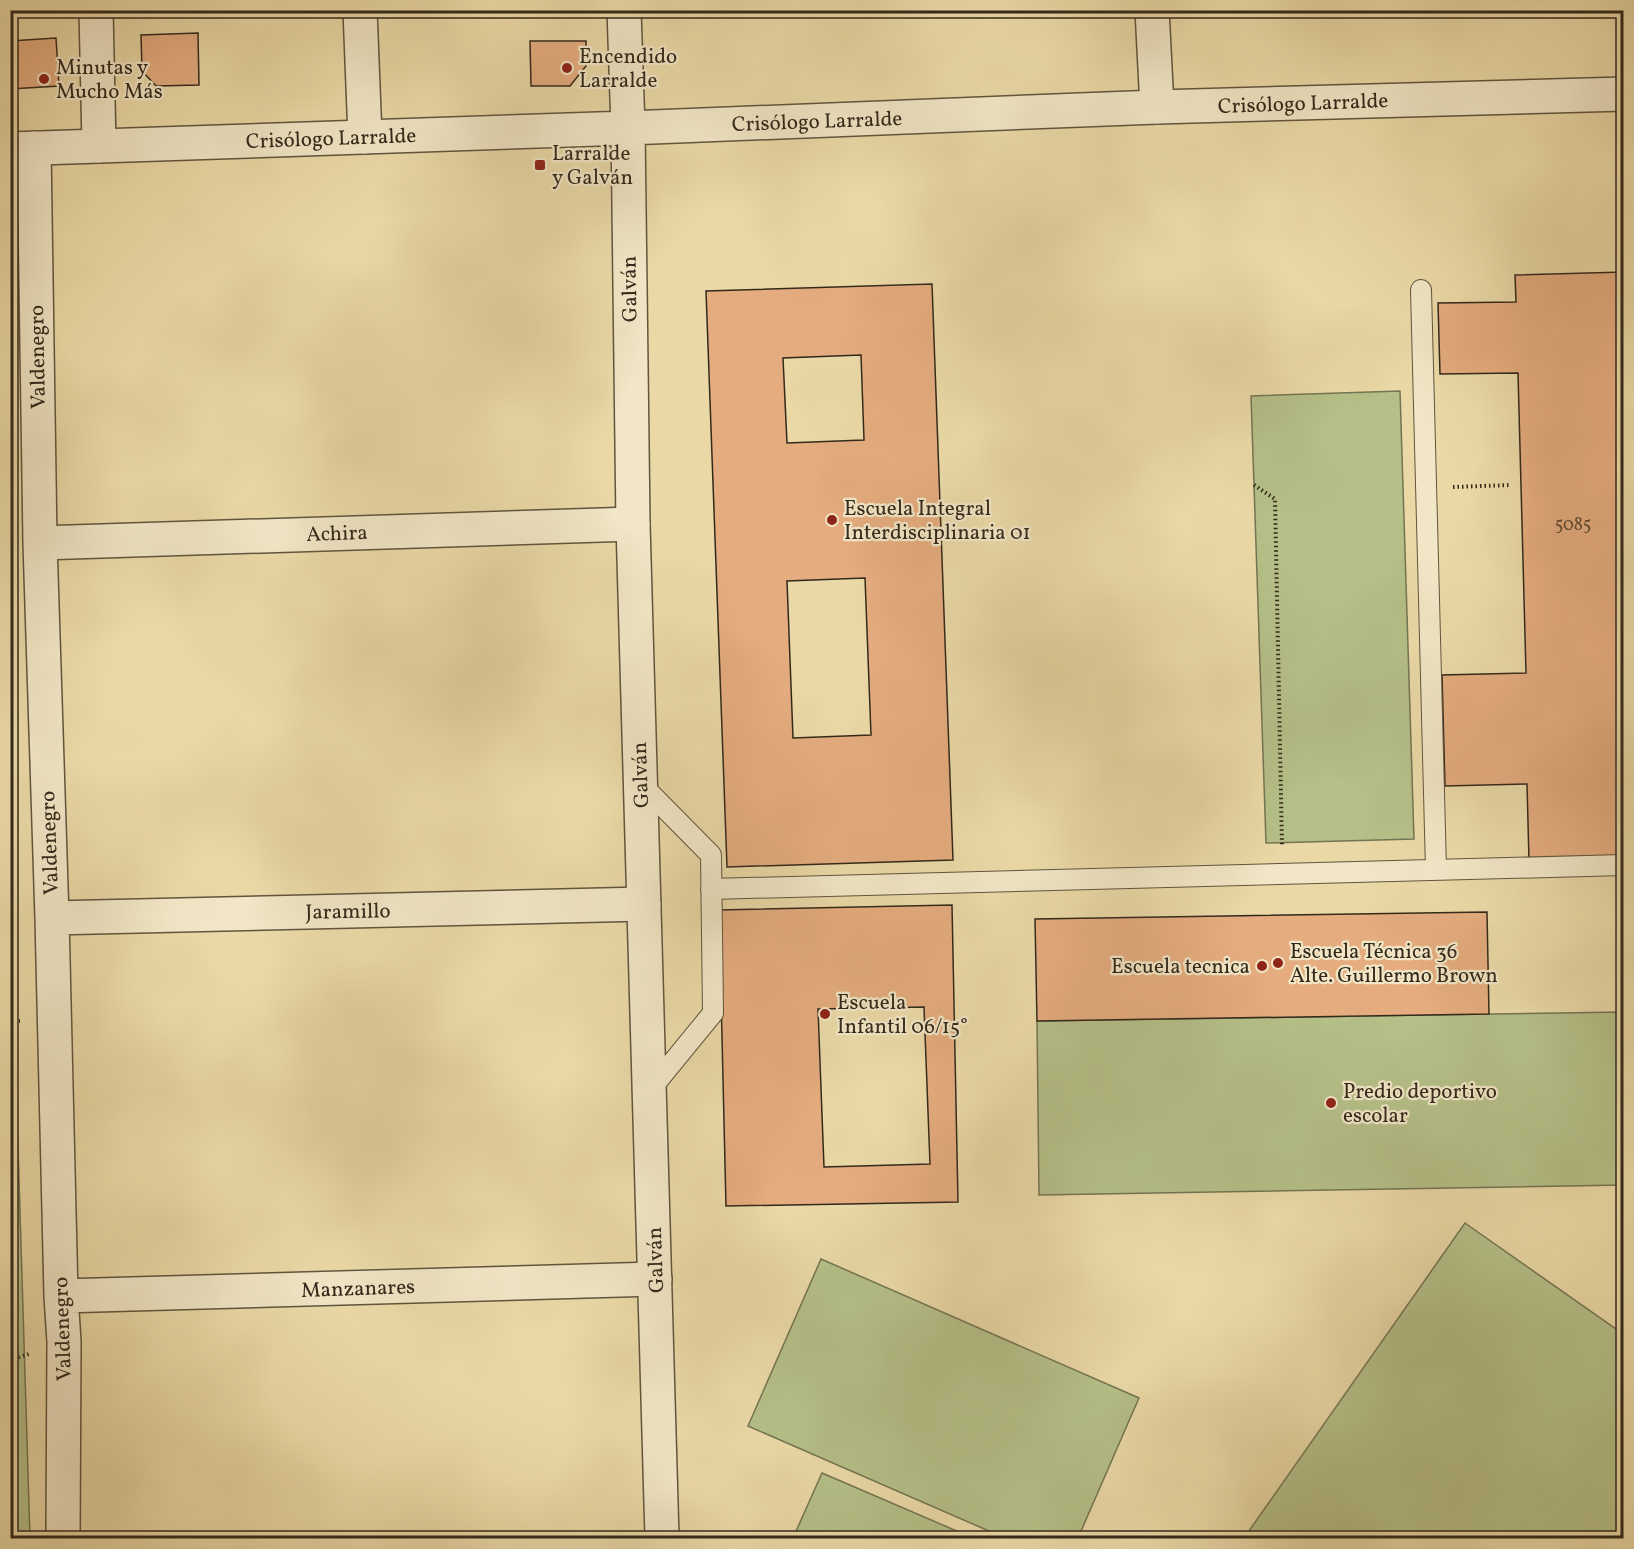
<svg xmlns="http://www.w3.org/2000/svg" width="1634" height="1549" viewBox="0 0 1634 1549" font-family="Vollkorn,serif">
  <style>
    .green { fill: #b5bf88; stroke: #747452; stroke-width: 1.5 }
    .building { fill: #e4ac7f; stroke: #33291b; stroke-width: 1.5; fill-rule: evenodd }
    .lines { fill: none; stroke-linecap: round; stroke-linejoin: round }
    .service-casing { stroke: #61553e; stroke-width: 22 }
    .minor-casing { stroke: #61553e; stroke-width: 36 }
    .tertiary-casing { stroke: #61553e; stroke-width: 36 }
    .path { stroke: #33291b; stroke-width: 4; stroke-dasharray: 1.5 3; stroke-linecap: butt }
    .service { stroke: #f1e6c6; stroke-width: 20 }
    .minor { stroke: #f1e6c6; stroke-width: 33 }
    .tertiary { stroke: #f1e6c6; stroke-width: 33 }
    .poi-dot { fill: #8f2418; stroke: #f1e6c6; stroke-width: 2 }
    .labels { text-anchor: middle; stroke-width: 4.5; stroke-linejoin: round; paint-order: stroke }
    .number-label { font-size: 18px; fill: #5f4a34 }
    .poi-label { font-size: 21px; fill: #33291b; stroke: #f1e6c6; text-anchor: start }
    .street-label { font-size: 21px; fill: #33291b; stroke: #f1e6c6 }
  </style>
  <rect width="100%" height="100%" fill="#ead9a7"/>
  <filter id="stains"><feTurbulence type="fractalNoise" baseFrequency=".00333" numOctaves="4"/><feColorMatrix values="0 0 0 0 .2 0 0 0 0 .09 0 0 0 0 .02 0 0 0 .5 -.17"/></filter>
  <radialGradient id="worn" r=".72"><stop offset=".6" stop-color="#630" stop-opacity="0"/><stop offset="1" stop-color="#630" stop-opacity=".3"/></radialGradient>
  <path class="green" d="M1400,391L1414,839L1266,843L1251,396Z
    M10,824L15,1049L30,1538H10Z
    M1623,1012V1185L1039,1195L1037,1021Z
    M1465,1223L1623,1334V1537L1622,1538H1244Z
    M821,1259L1139,1398L1078,1538H1005L748,1426Z
    M822,1473L973,1538H793Z"/>
  <path class="building" d="M198,33L199,85L156,86L142,71L141,35Z
    M56,38L59,86L10,89V41Z
    M530,41H586V66L570,86H531Z
    M1624,272V859L1529,861L1527,784L1445,786L1442,675L1526,673L1518,373L1440,374L1438,303L1516,302L1515,275Z
    M932,284L953,860L727,867L706,291ZM861,355L864,440L787,443L783,358ZM865,578L871,735L793,738L787,581Z
    M952,905L958,1202L726,1206L719,910ZM924,1007L930,1164L824,1167L818,1009Z
    M1487,912L1489,1014L1037,1021L1035,919Z"/>
  <g class="lines">
    <g class="service-casing">
      <path id="service" d="M1421,290L1436,870
        M640,783L711,855L713,1013L650,1090
        M711,889L1624,865"/>
    </g>
    <g class="minor-casing">
      <path id="minor" d="M96,10L99,146
        M360,10L365,137
        M1152,10L1157,107
        M34,148L40,543L52,918L61,1296L64,1342L63,1538
        M40,543L633,524
        M52,918L644,904
        M61,1296L655,1279"/>
    </g>
    <g class="tertiary-casing">
      <path id="tertiary" d="M624,10L628,128L633,524L662,1538
        M10,149L628,128L1157,107L1624,94"/>
    </g>
    <path class="path" d="M1254,485L1275,499L1282,846
      M1453,487L1511,485
      M10,1022L20,1021
      M10,1360L29,1354"/>
    <use href="#service" class="service"/>
    <use href="#minor" class="minor"/>
    <use href="#tertiary" class="tertiary"/>
  </g>
  <g class="poi-dot">
    <circle cx="567" cy="68" r="6"/>
    <circle cx="44" cy="79" r="6"/>
    <rect x="534" y="159" width="12" height="12" rx="3"/>
    <circle cx="832" cy="520" r="6"/>
    <circle cx="1278" cy="963" r="6"/>
    <circle cx="1262" cy="966" r="6"/>
    <circle cx="825" cy="1014" r="6"/>
    <circle cx="1331" cy="1103" r="6"/>
  </g>
  <g class="labels">
    <g class="number-label">
      <text x="1573" y="530">5085</text>
    </g>
    <g class="poi-label">
      <text x="579" y="63">Encendido<tspan x="579" dy="24">Larralde</tspan></text>
      <text x="56" y="74">Minutas y<tspan x="56" dy="24">Mucho Más</tspan></text>
      <text x="552" y="160">Larralde<tspan x="552" dy="24">y Galván</tspan></text>
      <text x="844" y="515">Escuela Integral<tspan x="844" dy="24">Interdisciplinaria 01</tspan></text>
      <text x="1290" y="958">Escuela Técnica 36<tspan x="1290" dy="24">Alte. Guillermo Brown</tspan></text>
      <text x="1250" y="973" text-anchor="end">Escuela tecnica</text>
      <text x="837" y="1009">Escuela<tspan x="837" dy="24">Infantil 06/15°</tspan></text>
      <text x="1343" y="1098">Predio deportivo<tspan x="1343" dy="24">escolar</tspan></text>
    </g>
    <g class="street-label">
      <text transform="translate(1303 103) rotate(-2)" y="7">Crisólogo Larralde</text>
      <text transform="translate(817 121) rotate(-2)" y="7">Crisólogo Larralde</text>
      <text transform="translate(331 138) rotate(-2)" y="7">Crisólogo Larralde</text>
      <text transform="translate(629 289) rotate(-91)" y="7">Galván</text>
      <text transform="translate(37 357) rotate(-91)" y="7">Valdenegro</text>
      <text transform="translate(337 533) rotate(-2)" y="7">Achira</text>
      <text transform="translate(640 775) rotate(-92)" y="7">Galván</text>
      <text transform="translate(49 843) rotate(-92)" y="7">Valdenegro</text>
      <text transform="translate(348 911) rotate(-1)" y="7">Jaramillo</text>
      <text transform="translate(655 1260) rotate(-92)" y="7">Galván</text>
      <text transform="translate(358 1288) rotate(-2)" y="7">Manzanares</text>
      <text transform="translate(62 1329) rotate(-92)" y="7">Valdenegro</text>
    </g>
  </g>
  <rect width="1634" height="1549" fill="none" stroke="#ead9a7" stroke-width="36"/>
  <rect x="12" y="12" width="1610" height="1525" fill="none" stroke="#33291b" stroke-width="3"/>
  <rect x="18" y="18" width="1598" height="1513" fill="none" stroke="#33291b" stroke-width="1.5"/>
  <rect width="100%" height="100%" filter="url(#stains)"/>
  <rect width="100%" height="100%" fill="url(#worn)"/>
</svg>
